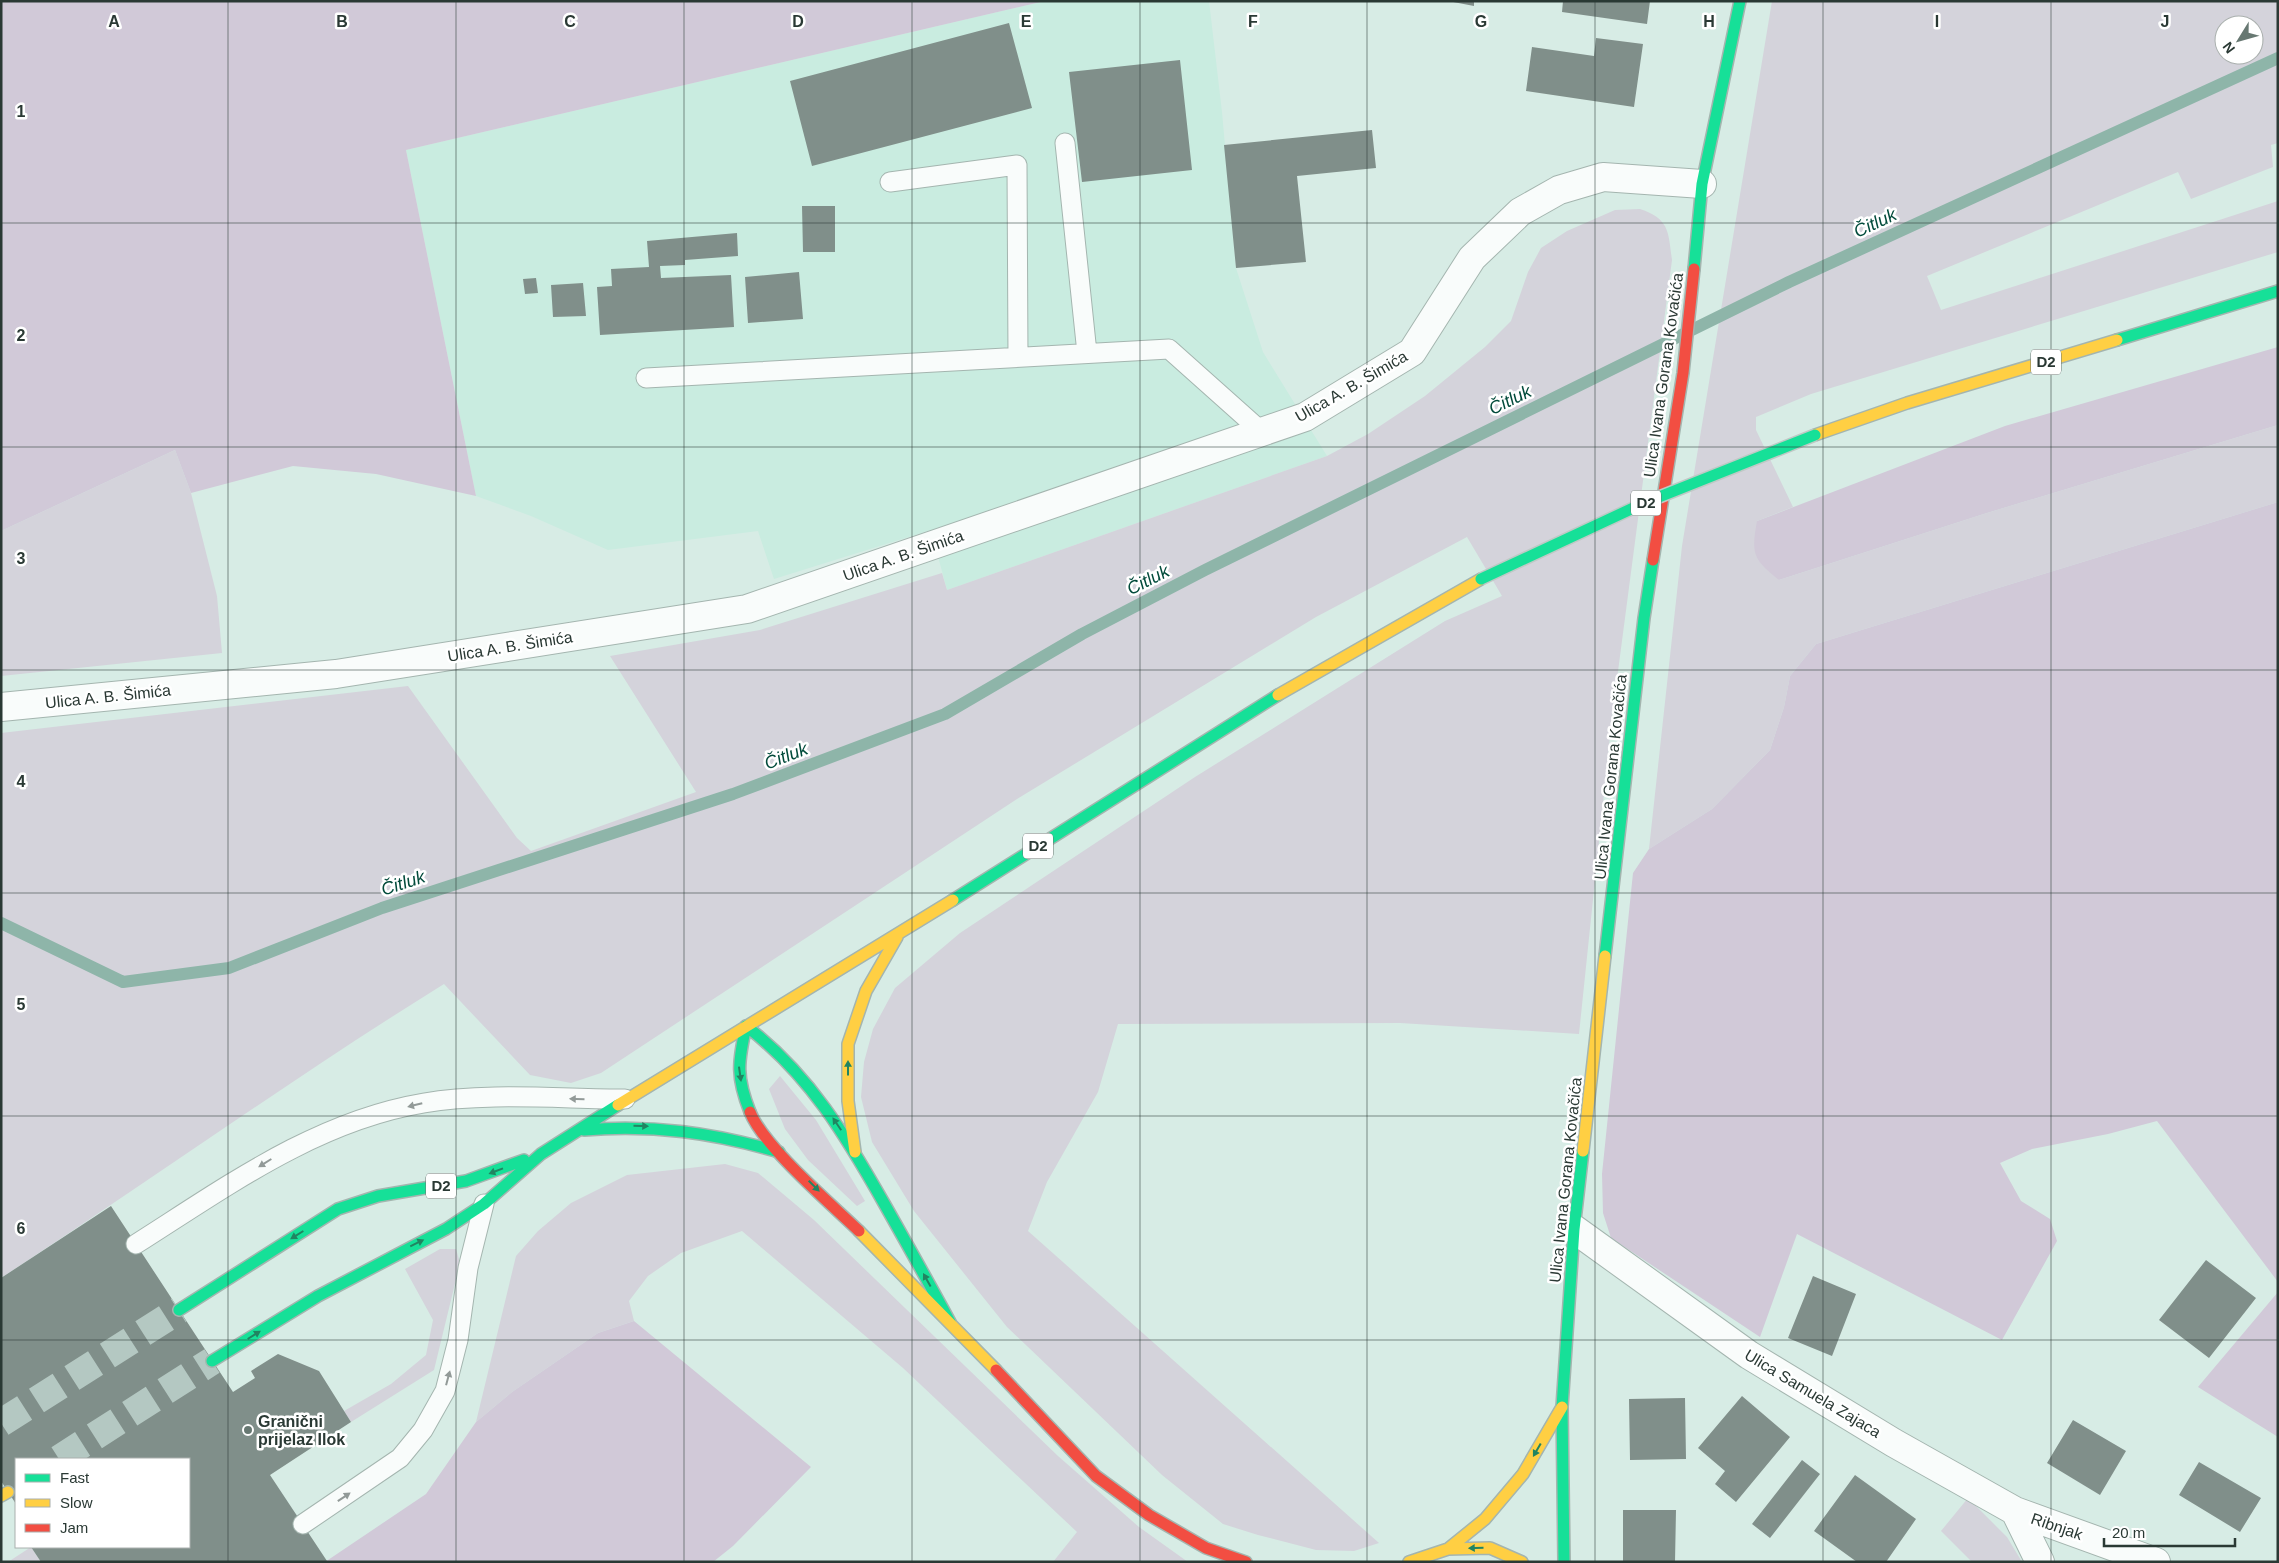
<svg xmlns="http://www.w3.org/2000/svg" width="2279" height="1563" viewBox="0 0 2279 1563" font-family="Helvetica,sans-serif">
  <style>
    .built { fill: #c9ece0 }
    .green { fill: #d4d3db; fill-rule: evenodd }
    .forest { fill: #d1c9d8 }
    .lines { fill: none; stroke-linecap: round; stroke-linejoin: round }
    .stream { stroke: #8eb5a9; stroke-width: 12 }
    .building { fill: #808f8a }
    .primary-tunnel { stroke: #b4c8c2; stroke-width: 28; stroke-dasharray: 28 14; stroke-linecap: butt }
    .lane-casing { stroke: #a4b5af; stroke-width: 21 }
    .street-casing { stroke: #a4b5af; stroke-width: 30 }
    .fast-casing { stroke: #a4b5af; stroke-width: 14 }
    .slow-casing { stroke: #a4b5af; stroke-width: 14 }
    .jam-casing { stroke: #a4b5af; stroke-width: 14 }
    .lane { stroke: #f9fcfb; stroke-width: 19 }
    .street { stroke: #f9fcfb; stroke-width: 28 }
    .fast { stroke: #16e098; stroke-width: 11 }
    .slow { stroke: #ffcf43; stroke-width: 11 }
    .jam { stroke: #f24e42; stroke-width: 11 }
    .fast-bridge-casing { stroke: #bec9c5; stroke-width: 14; stroke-linecap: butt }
    .fast-bridge { stroke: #16e098; stroke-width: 11 }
    .oneway { fill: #218461 }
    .oneway2 { fill: #929a98 }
    .grid { fill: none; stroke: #2a3934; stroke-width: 1; stroke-opacity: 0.55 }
    .poi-dot { fill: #677872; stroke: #fff; stroke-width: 2 }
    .labels { text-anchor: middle; stroke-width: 5; stroke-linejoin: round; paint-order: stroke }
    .shield { fill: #fff; stroke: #6a7471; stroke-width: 1 }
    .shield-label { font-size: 15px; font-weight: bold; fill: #2a3934 }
    .street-label { font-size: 16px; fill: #2a3934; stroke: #fff }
    .poi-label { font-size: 16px; font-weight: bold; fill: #2a3934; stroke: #fff; text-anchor: start }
    .water-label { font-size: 18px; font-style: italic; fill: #024b3b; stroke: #fff }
    .grid-label { font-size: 16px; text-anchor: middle; font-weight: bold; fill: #2a3934; stroke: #fff; stroke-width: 5; stroke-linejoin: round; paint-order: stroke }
  </style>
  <rect width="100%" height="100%" fill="#d7ece5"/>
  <path class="built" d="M1045,1H1209L1222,112L1236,268L1263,352L1327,456L947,590L931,530L774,579L758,531L608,550L531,516L476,496L406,150Z"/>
  <path class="green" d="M1772,1H2278V143L2271,145L2273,167L2191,199L2178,172L1927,276L1941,310L2278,201V252L1811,394L1756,417V430L1793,507L1757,521L1779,580L1987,513L2278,425V502L1816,644L1790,676L1784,707L1770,750L1712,809L1649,849L1682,546ZM2224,25H2254V55H2224Z
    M1640,209C1670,219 1668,232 1672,260L1612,717L1579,1034L1400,1023L1118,1024L1098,1092L1047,1182L1028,1231L1379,1543L1354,1551L1316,1550L1258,1535L1223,1524L1162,1475L1007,1327L914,1211L872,1142L861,1097L864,1062L873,1029L895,988L960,933L1195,777L1445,621L1502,596L1467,537L1316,617L1017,799L601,1073L571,1083L530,1075L444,984C294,1077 150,1181 1,1278V733L408,686L517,838L531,851L696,792L610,656L760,630L942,573L947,590L1327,456L1368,434L1425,396L1485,347L1511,321L1528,272L1541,248L1567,231L1615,210Z
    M175,450L191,493L217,596L222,653L1,676V531Z
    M780,1076L816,1120L865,1201L857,1206L808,1160L785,1129L769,1089Z
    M725,1164L758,1173L814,1220L1058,1456L1139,1527L1188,1562H1053L1077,1532L903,1368L742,1231L681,1253L648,1276L629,1301L634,1321L598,1333L512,1392L476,1422L516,1256L538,1231L571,1203L627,1175Z
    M440,1249H456L460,1263L434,1370L351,1422L344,1411L391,1384L426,1355L433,1320L405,1269Z
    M1968,1498L2007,1537L2022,1562H1972L1941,1531Z
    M31,1547L41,1562H8Z"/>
  <path class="forest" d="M1,1H1045L406,150L476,496L376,474L293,466L191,493L175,450L1,531Z
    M2278,347V425L1987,513L1779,580C1753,559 1751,554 1757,521L2005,426Z
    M2278,502V1282L2157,1121L2108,1134L2032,1149L2000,1163L2021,1201L2050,1219L2057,1241L2002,1340L1797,1234L1760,1337L1611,1238L1603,1213L1602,1174L1633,873L1649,849L1712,809L1770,750L1784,707L1790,676L1816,644Z
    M2278,1292V1437L2198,1387Z
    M634,1321L811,1467L733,1546L713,1562H325L426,1494L476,1422L512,1392L598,1333Z"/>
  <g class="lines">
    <path class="stream" d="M1,923L123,982L229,968L382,908L733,794L945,714L1082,634L1205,570L1789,282L2278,58"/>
  </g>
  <path class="building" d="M1448,1H1474V6Z
    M1563,1H1650L1647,24L1562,12Z
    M1009,23L1032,108L812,166L790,81Z
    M1596,38L1643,44L1634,107L1526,91L1532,47L1594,56Z
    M1180,60L1192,170L1082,182L1069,72Z
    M1372,130L1376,168L1297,176L1306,262L1236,268L1224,145Z
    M802,206H835V252H803Z
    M737,233L738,256L685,260V265L660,266L661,278L731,275L734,327L600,335L597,287L612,286L611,269L649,267L647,241Z
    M799,272L803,319L748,323L745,277Z
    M536,278L538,293L525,294L523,279Z
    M583,283L586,316L553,317L551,285Z
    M111,1206L233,1392L255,1378L251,1371L278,1354L319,1371L351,1422L270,1475L327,1561L325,1562H41L31,1547H189V1459H16V1504L1,1481V1278Z
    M2206,1260L2256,1298L2209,1358L2159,1320Z
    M1813,1276L1856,1294L1832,1356L1788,1338Z
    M1742,1396L1790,1437L1736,1502L1715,1484L1725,1471L1698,1448Z
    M1685,1398L1686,1459L1630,1460L1629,1399Z
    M2073,1420L2126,1451L2100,1495L2047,1463Z
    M1802,1460L1820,1474L1770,1538L1752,1524Z
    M2199,1462L2261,1498L2240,1532L2179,1495Z
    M1855,1475L1916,1519L1886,1562H1857L1814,1531Z
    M1623,1510H1676L1675,1562H1623Z"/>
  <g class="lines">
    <path class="primary-tunnel" d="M1,1423L179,1310
      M59,1459L212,1361"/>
    <g class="lane-casing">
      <path id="lane" d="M1065,143L1087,353
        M890,182L1017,165L1018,357
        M646,378L1169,349L1262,432
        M136,1244C226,1187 316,1121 424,1103C485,1092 562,1099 625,1099
        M303,1524L400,1458L423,1430L445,1391L458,1340L468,1268L484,1204"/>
    </g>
    <g class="street-casing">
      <path id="street" d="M1,707L336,674L747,609L1305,417L1412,352L1472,258L1520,212L1559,190L1603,177L1702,184
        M1574,1229L1749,1355L1894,1443L2015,1511L2156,1562
        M2015,1511L2040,1562"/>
    </g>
    <g class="fast-casing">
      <path id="fast" d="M1694,269L1702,184L1740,1
        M2117,340L2278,291
        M953,900L1278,695
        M1605,956L1644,618L1653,560
        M750,1112C736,1077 738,1062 746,1026C810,1075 846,1136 885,1205C907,1244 929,1283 950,1322
        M584,1130C652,1124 714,1133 779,1152
        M179,1310L338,1209L378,1196L466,1181L524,1160
        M212,1361L318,1296L446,1229L484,1204L541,1154L618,1105
        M1564,1562L1562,1407L1574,1229L1583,1151"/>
    </g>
    <g class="slow-casing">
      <path id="slow" d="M1815,435L1907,403L2117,340
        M1278,695L1481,579
        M618,1105L953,900
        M1583,1151L1605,956
        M855,1152L848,1101V1044L866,991L897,937
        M859,1231L996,1370
        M1,1496L8,1492
        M1448,1549L1485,1519L1523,1474L1562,1407
        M1409,1562L1448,1549L1490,1548L1522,1562"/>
    </g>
    <g class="jam-casing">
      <path id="jam" d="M1653,560L1683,373L1694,269
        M750,1112C764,1147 830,1203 859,1231
        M996,1370L1096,1476L1149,1515L1206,1548L1246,1562"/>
    </g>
    <use href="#lane" class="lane"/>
    <use href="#street" class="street"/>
    <use href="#fast" class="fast"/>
    <use href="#slow" class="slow"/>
    <use href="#jam" class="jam"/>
    <g class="fast-bridge-casing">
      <path id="fast-bridge" d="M1481,579L1644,503L1815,435"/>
    </g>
    <use href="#fast-bridge" class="fast-bridge"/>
  </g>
  <defs><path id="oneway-solid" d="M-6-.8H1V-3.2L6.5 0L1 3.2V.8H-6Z" transform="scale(1.25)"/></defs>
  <g class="oneway">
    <use href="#oneway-solid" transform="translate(848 1068) rotate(-90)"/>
    <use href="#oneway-solid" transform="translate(740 1074) rotate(82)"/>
    <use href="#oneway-solid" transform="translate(837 1124) rotate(-124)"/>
    <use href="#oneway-solid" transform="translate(641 1126) rotate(1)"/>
    <use href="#oneway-solid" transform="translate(496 1171) rotate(159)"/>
    <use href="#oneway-solid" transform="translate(814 1186) rotate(45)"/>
    <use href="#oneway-solid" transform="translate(297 1235) rotate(148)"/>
    <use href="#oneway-solid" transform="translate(417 1243) rotate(-26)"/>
    <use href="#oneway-solid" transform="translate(927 1280) rotate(-119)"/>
    <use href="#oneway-solid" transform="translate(254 1335) rotate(-32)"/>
    <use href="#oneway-solid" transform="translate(1537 1450) rotate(120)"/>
    <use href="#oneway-solid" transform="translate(1476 1548) rotate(178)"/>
  </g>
  <g class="oneway2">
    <use href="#oneway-solid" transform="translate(577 1099) rotate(-179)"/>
    <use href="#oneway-solid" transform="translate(415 1105) rotate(166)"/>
    <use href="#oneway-solid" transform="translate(265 1163) rotate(148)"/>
    <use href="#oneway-solid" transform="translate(448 1378) rotate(-75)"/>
    <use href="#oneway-solid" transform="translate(344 1497) rotate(-34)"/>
  </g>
  <path class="grid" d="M228,1V1562M456,1V1562M684,1V1562M912,1V1562M1140,1V1562M1367,1V1562M1595,1V1562M1823,1V1562M2051,1V1562M1,223H2278M1,447H2278M1,670H2278M1,893H2278M1,1116H2278M1,1340H2278"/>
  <circle class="poi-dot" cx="248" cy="1430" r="5"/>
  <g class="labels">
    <g class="shield">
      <rect x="2031" y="349.5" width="30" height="25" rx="4"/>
      <rect x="1631" y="490.5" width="30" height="25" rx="4"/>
      <rect x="1023" y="833.5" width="30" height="25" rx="4"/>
      <rect x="426" y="1173.5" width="30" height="25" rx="4"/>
    </g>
    <g class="shield-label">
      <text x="2046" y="367">D2</text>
      <text x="1646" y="508">D2</text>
      <text x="1038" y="851">D2</text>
      <text x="441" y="1191">D2</text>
    </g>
    <g class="street-label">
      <text transform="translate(1663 375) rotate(-82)" y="6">Ulica Ivana Gorana Kovačića</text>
      <text transform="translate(1351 386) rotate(-30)" y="6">Ulica A. B. Šimića</text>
      <text transform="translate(903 555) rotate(-19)" y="6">Ulica A. B. Šimića</text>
      <text transform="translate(510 646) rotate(-9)" y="6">Ulica A. B. Šimića</text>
      <text transform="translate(108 696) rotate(-6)" y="6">Ulica A. B. Šimića</text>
      <text transform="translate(1610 777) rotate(-84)" y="6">Ulica Ivana Gorana Kovačića</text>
      <text transform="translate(1565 1180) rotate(-84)" y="6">Ulica Ivana Gorana Kovačića</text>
      <text transform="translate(1813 1393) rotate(31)" y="6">Ulica Samuela Zajaca</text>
      <text transform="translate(2057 1526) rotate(19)" y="6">Ribnjak</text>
    </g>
    <g class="poi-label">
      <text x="258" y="1427">Granični<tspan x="258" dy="18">prijelaz Ilok</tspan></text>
    </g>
    <g class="water-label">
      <text transform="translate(1875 223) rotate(-25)" y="6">Čitluk</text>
      <text transform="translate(1510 400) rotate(-26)" y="6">Čitluk</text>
      <text transform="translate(1148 580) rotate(-27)" y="6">Čitluk</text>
      <text transform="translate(786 756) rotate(-21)" y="6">Čitluk</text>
      <text transform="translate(403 883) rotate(-18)" y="6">Čitluk</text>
    </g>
  </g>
  <g class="grid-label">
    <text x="114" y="27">A</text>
    <text x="342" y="27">B</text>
    <text x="570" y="27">C</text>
    <text x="798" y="27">D</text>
    <text x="1026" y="27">E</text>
    <text x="1253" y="27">F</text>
    <text x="1481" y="27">G</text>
    <text x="1709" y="27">H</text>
    <text x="1937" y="27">I</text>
    <text x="2165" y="27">J</text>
    <text x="21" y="117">1</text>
    <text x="21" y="341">2</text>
    <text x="21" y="564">3</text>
    <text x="21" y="787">4</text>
    <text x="21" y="1010">5</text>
    <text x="21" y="1234">6</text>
  </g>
  <rect width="2279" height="1563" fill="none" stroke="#2a3934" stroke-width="5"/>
  <rect x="15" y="1458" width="175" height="90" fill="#ffffff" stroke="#aab0ae"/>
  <rect x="25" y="1474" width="25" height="8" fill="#16e098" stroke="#aab0ae"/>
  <text x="60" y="1483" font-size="15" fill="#2a3934">Fast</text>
  <rect x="25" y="1499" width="25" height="8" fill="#ffcf43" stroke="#aab0ae"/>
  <text x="60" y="1508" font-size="15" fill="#2a3934">Slow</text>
  <rect x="25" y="1524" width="25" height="8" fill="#f24e42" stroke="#aab0ae"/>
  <text x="60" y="1533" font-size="15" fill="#2a3934">Jam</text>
  <g transform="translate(2239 40) rotate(233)"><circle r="24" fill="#ffffff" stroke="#aab0ae"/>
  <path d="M0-4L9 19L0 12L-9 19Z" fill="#677872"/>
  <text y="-8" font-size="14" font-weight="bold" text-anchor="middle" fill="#2a3934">N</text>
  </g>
  <path d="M2104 1538v8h131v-8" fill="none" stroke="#2a3934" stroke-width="2.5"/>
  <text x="2112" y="1538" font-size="15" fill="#2a3934" stroke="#ffffff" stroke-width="4" paint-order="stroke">20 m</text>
</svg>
